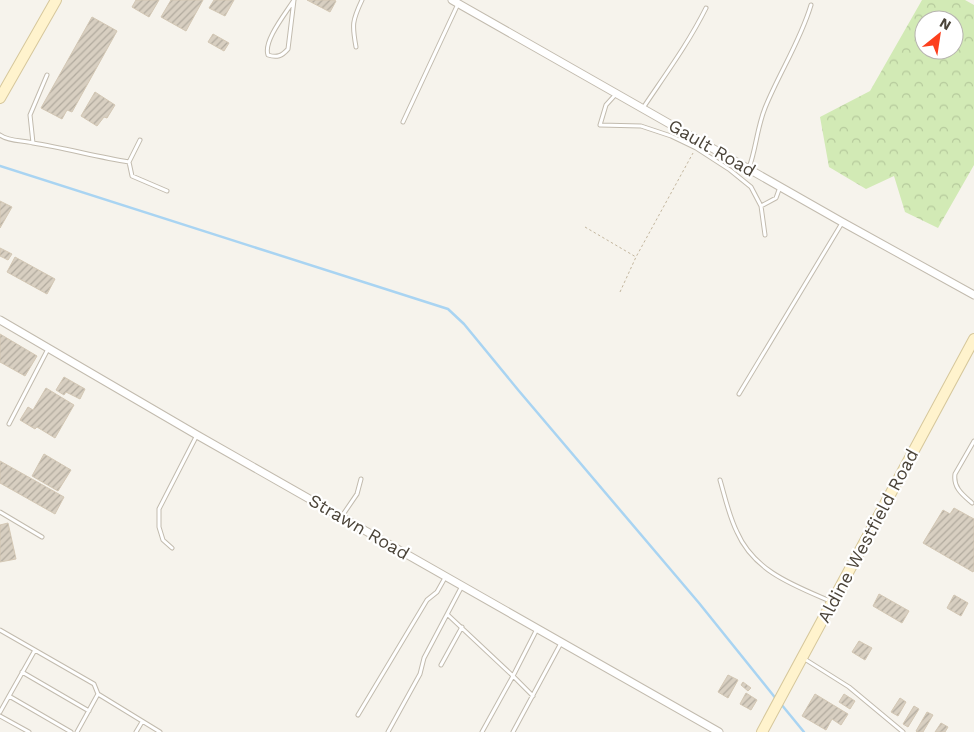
<svg xmlns="http://www.w3.org/2000/svg" width="974" height="732" viewBox="0 0 974 732" font-family="'Work Sans',sans-serif">
  <style>
    .forest { fill: url(#forest-crowns); fill-rule: evenodd }
    .lines { fill: none; stroke-linecap: round; stroke-linejoin: round }
    .stream { stroke: #a9d4f2; stroke-width: 2.5 }
    .building { fill: url(#building-hatch); stroke: #d3c7b4 }
    .lane-casing { stroke: #c2bbae; stroke-width: 5 }
    .street-casing { stroke: #c2bbae; stroke-width: 9 }
    .secondary-casing { stroke: #d6c79b; stroke-width: 12 }
    .path { stroke: #c4b79f; stroke-width: 1; stroke-dasharray: 2.5 2.5; stroke-linecap: butt }
    .lane { stroke: #fff; stroke-width: 3 }
    .street { stroke: #fff; stroke-width: 7 }
    .secondary { stroke: #fff3cd; stroke-width: 10 }
    .labels { text-anchor: middle; stroke-width: 4.5; stroke-linejoin: round; paint-order: stroke }
    .street-label { font-size: 18px; fill: #4b4439; stroke: #fff }
  </style>
  <defs>
    <pattern id="forest-crowns" width="20" height="18" patternUnits="userSpaceOnUse" patternTransform="scale(1.25)"><rect width="20" height="18" fill="#d2eab5"/><path d="M2 6a3 3 0 1 1 6 0M12 15a3 3 0 1 1 6 0" fill="none" stroke="#b6ca9c"/></pattern>
    <pattern id="building-hatch" width="6" height="6" patternUnits="userSpaceOnUse" patternTransform="scale(1.25)"><rect width="6" height="6" fill="#d8cfc1"/><path d="M-1 1l2-2M0 6l6-6M5 7l2-2" fill="none" stroke="#b1aa9e"/></pattern>
  </defs>
  <rect width="100%" height="100%" fill="#f6f3ec"/>
  <path class="forest" d="M922,0H965L974,5V165L938,228L905,212L894,176L866,189L829,167L820,117L870,91ZM924,20H954V50H924Z"/>
  <g class="lines">
    <path class="stream" d="M0,166L448,309L464,324L519,391L699,603L777,700
      M781,704L804,732"/>
  </g>
  <path class="building" d="M136,0H159L149,17L132,7Z
    M171,0H203L186,31L161,17Z
    M214,0H234L225,16L209,8Z
    M307,0H334L336,1L330,12Z
    M92,17L117,31L72,112L67,110L62,119L41,108Z
    M213,34L229,43L224,51L208,42Z
    M95,92L115,105L107,118L104,117L97,126L81,116Z
    M0,201L12,207L0,228Z
    M0,248L12,254L8,260L0,256Z
    M15,257L55,279L47,294L7,272Z
    M0,334L37,356L25,376L0,362Z
    M64,377L85,389L80,399L66,392L64,395L56,390Z
    M46,388L74,405L55,438L37,427L35,429L20,420L28,407L33,410Z
    M44,454L71,470L58,491L32,476Z
    M0,461L64,497L55,514L0,483Z
    M954,508L974,519V570L973,572L923,543L943,510L950,514Z
    M8,523L16,559L0,562V525Z
    M879,594L909,611L902,623L873,606Z
    M954,595L968,603L961,616L947,608Z
    M859,641L872,648L865,660L852,652Z
    M728,675L738,680L728,698L718,692Z
    M743,682L751,688L748,691L741,685Z
    M746,693L757,700L751,710L740,704Z
    M815,694L848,714L841,725L832,719L826,730L802,716Z
    M844,694L855,701L850,709L839,702Z
    M900,698L906,702L898,716L891,712Z
    M914,706L919,709L908,727L903,724Z
    M927,712L933,715L923,732H917L916,731Z
    M941,723L948,727L945,732H935Z"/>
  <g class="lines">
    <g class="lane-casing">
      <path id="lane" d="M294,0C286,13 263,41 268,55C277,58 282,56 288,49L294,0
        M356,47C352,25 352,21 362,0
        M616,94L606,105L600,125L641,126L671,136L696,148L730,170L751,187L761,206L765,235
        M643,108C665,75 688,44 706,8
        M403,122L458,4
        M0,135C10,142 22,140 33,143C65,148 97,157 129,162L140,140
        M33,143L30,115L47,75
        M129,162L132,176L167,191
        M749,168C756,149 757,128 765,108C779,73 800,42 811,5
        M761,206L776,198L780,187
        M739,394L842,223
        M9,424L48,349
        M720,480C725,497 729,516 737,532C754,571 793,585 830,601
        M972,503C963,495 953,488 955,474L974,441
        M0,512L42,537
        M342,516L357,494L361,479
        M172,548L163,540L159,527V509L197,435
        M448,615L513,676L537,629
        M0,630L94,684L98,694L77,732
        M35,650L9,696L71,732
        M803,658L849,687L903,732
        M441,665L462,627
        M22,672L89,711
        M98,694L160,732
        M0,712L9,696
        M358,715L427,600L437,592L446,576
        M0,716L29,732
        M136,732L142,722
        M388,732L420,674L424,658L462,586
        M482,732L513,676L533,696
        M513,732L561,643"/>
    </g>
    <g class="street-casing">
      <path id="street" d="M452,0L842,222L974,295
        M0,320L197,435L719,732"/>
    </g>
    <g class="secondary-casing">
      <path id="secondary" d="M0,98L56,0
        M762,732L974,339"/>
    </g>
    <path class="path" d="M585,227L636,257
      M620,292L636,257L693,153"/>
    <use href="#lane" class="lane"/>
    <use href="#street" class="street"/>
    <use href="#secondary" class="secondary"/>
  </g>
  <g class="labels">
    <g class="street-label">
      <text transform="translate(712 148) rotate(30)" y="6">Gault Road</text>
      <text transform="translate(359 527) rotate(30)" y="6">Strawn Road</text>
      <text transform="translate(868 536) rotate(-62)" y="6">Aldine Westfield Road</text>
    </g>
  </g>
  <g transform="translate(939 35) rotate(30)"><circle r="24" fill="#ffffff" stroke="#b7b4b0"/>
  <path d="M0-4L9 19L0 12L-9 19Z" fill="#fc3f1d"/>
  <text y="-8" font-size="14" font-weight="bold" text-anchor="middle" fill="#4b4439">N</text>
  </g>
</svg>
